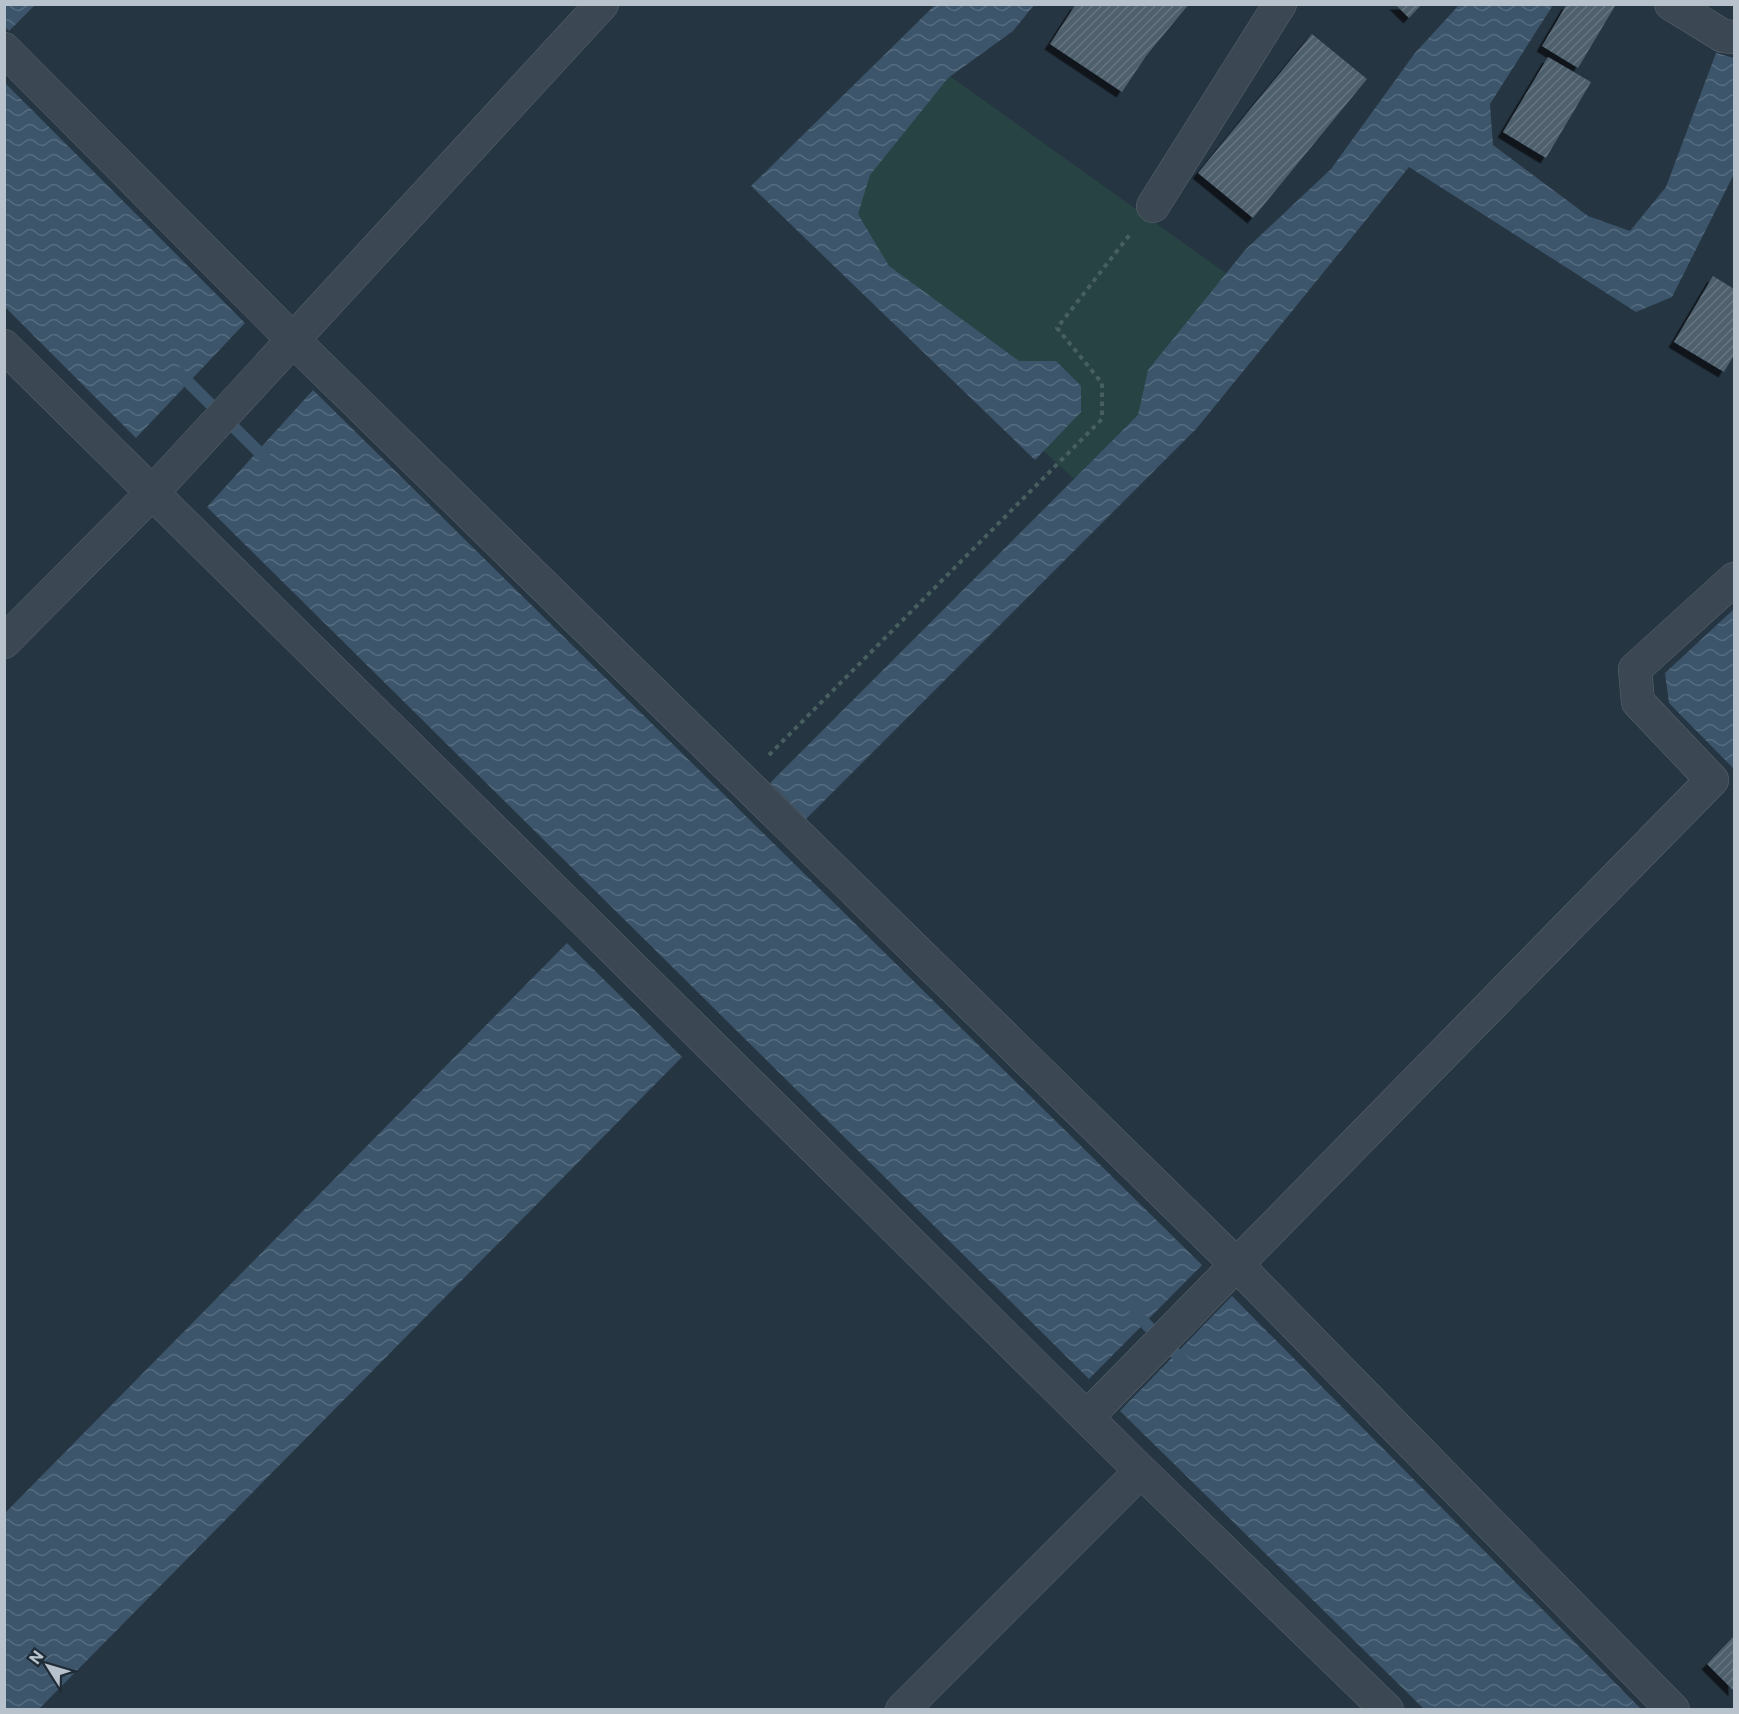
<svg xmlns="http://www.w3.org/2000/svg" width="1739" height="1714" viewBox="0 0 1739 1714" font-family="Commissioner,sans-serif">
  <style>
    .garden { fill: #284343 }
    .water { fill: url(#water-waves) }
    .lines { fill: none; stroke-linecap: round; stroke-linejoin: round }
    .stream { stroke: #3c556b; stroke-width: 12 }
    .building { fill: url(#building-hatch); filter: url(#shadow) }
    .minor-casing { stroke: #59656f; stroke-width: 34 }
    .path { stroke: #475f5f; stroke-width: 4; stroke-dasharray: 4.5 4.5; stroke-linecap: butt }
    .minor { stroke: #3b4752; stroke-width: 33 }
  </style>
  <defs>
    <pattern id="water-waves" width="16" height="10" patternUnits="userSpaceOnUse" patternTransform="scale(1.5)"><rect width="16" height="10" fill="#3c556b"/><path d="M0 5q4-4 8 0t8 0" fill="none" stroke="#566c7f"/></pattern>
    <pattern id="building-hatch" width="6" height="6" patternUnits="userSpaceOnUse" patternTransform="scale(1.5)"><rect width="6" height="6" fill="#4f606d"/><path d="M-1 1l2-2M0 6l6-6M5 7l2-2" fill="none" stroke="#667581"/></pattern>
    <filter id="shadow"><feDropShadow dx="-5.5" dy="5.5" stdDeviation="0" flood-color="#0009"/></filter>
  </defs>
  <rect width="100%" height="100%" fill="#263542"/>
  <path class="garden" d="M909,47L1262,299L1096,499L763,193Z"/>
  <path class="water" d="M4,5L5,4L35,5L9,31L5,27Z
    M935,5H1034L1013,31L948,78L870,175L858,214L889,266L1019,361H1056L1081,386V412L1035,460L751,186Z
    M1459,5H1553L1490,104L1493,145L1588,216L1630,231L1666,187L1716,53L1734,58V174L1672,297L1636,312L1409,167L1197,428L806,819L770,783L1138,415L1148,370L1245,250L1331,169L1415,53Z
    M4,82L245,323L136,438L5,307Z
    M313,390L1202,1265L1089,1379L207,507Z
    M1734,609V769L1669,703L1665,673Z
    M567,943L682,1057L39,1709H5V1513Z
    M1232,1296L1641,1709H1424L1120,1411Z"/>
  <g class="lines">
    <path class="stream" d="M179,373L269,462
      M1135,1313L1186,1364"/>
  </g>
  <path class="building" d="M1076,4H1189L1146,56L1122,92L1050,44Z
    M1395,4H1422L1409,18Z
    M1567,4L1615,6L1578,68L1542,46Z
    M1312,34L1367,79L1253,218L1198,173Z
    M1548,57L1591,82L1546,158L1503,132Z
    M1713,276L1734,289V355L1724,372L1674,342Z
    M1734,1636V1691L1707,1664Z"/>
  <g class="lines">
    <g class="minor-casing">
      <path id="minor" d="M1671,4L1723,36L1734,37
        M4,49L293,340L1236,1264L1673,1710
        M1153,206L1280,4
        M4,346L1141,1471L1387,1710
        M4,642L152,493L602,4
        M1087,1417L1712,780L1638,702L1635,669L1734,579
        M902,1710L1141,1471"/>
    </g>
    <path class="path" d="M769,755L1102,419V383L1057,328L1131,233"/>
    <use href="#minor" class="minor"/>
  </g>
  <rect width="1739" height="1714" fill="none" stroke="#b8c2cc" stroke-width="12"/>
  <g transform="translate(48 1666) rotate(307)" stroke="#1f2c37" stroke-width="4.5" paint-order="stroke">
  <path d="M0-4.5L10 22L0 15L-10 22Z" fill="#b8c2cc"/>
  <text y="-9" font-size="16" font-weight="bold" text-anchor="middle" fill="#b8c2cc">N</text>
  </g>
</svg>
